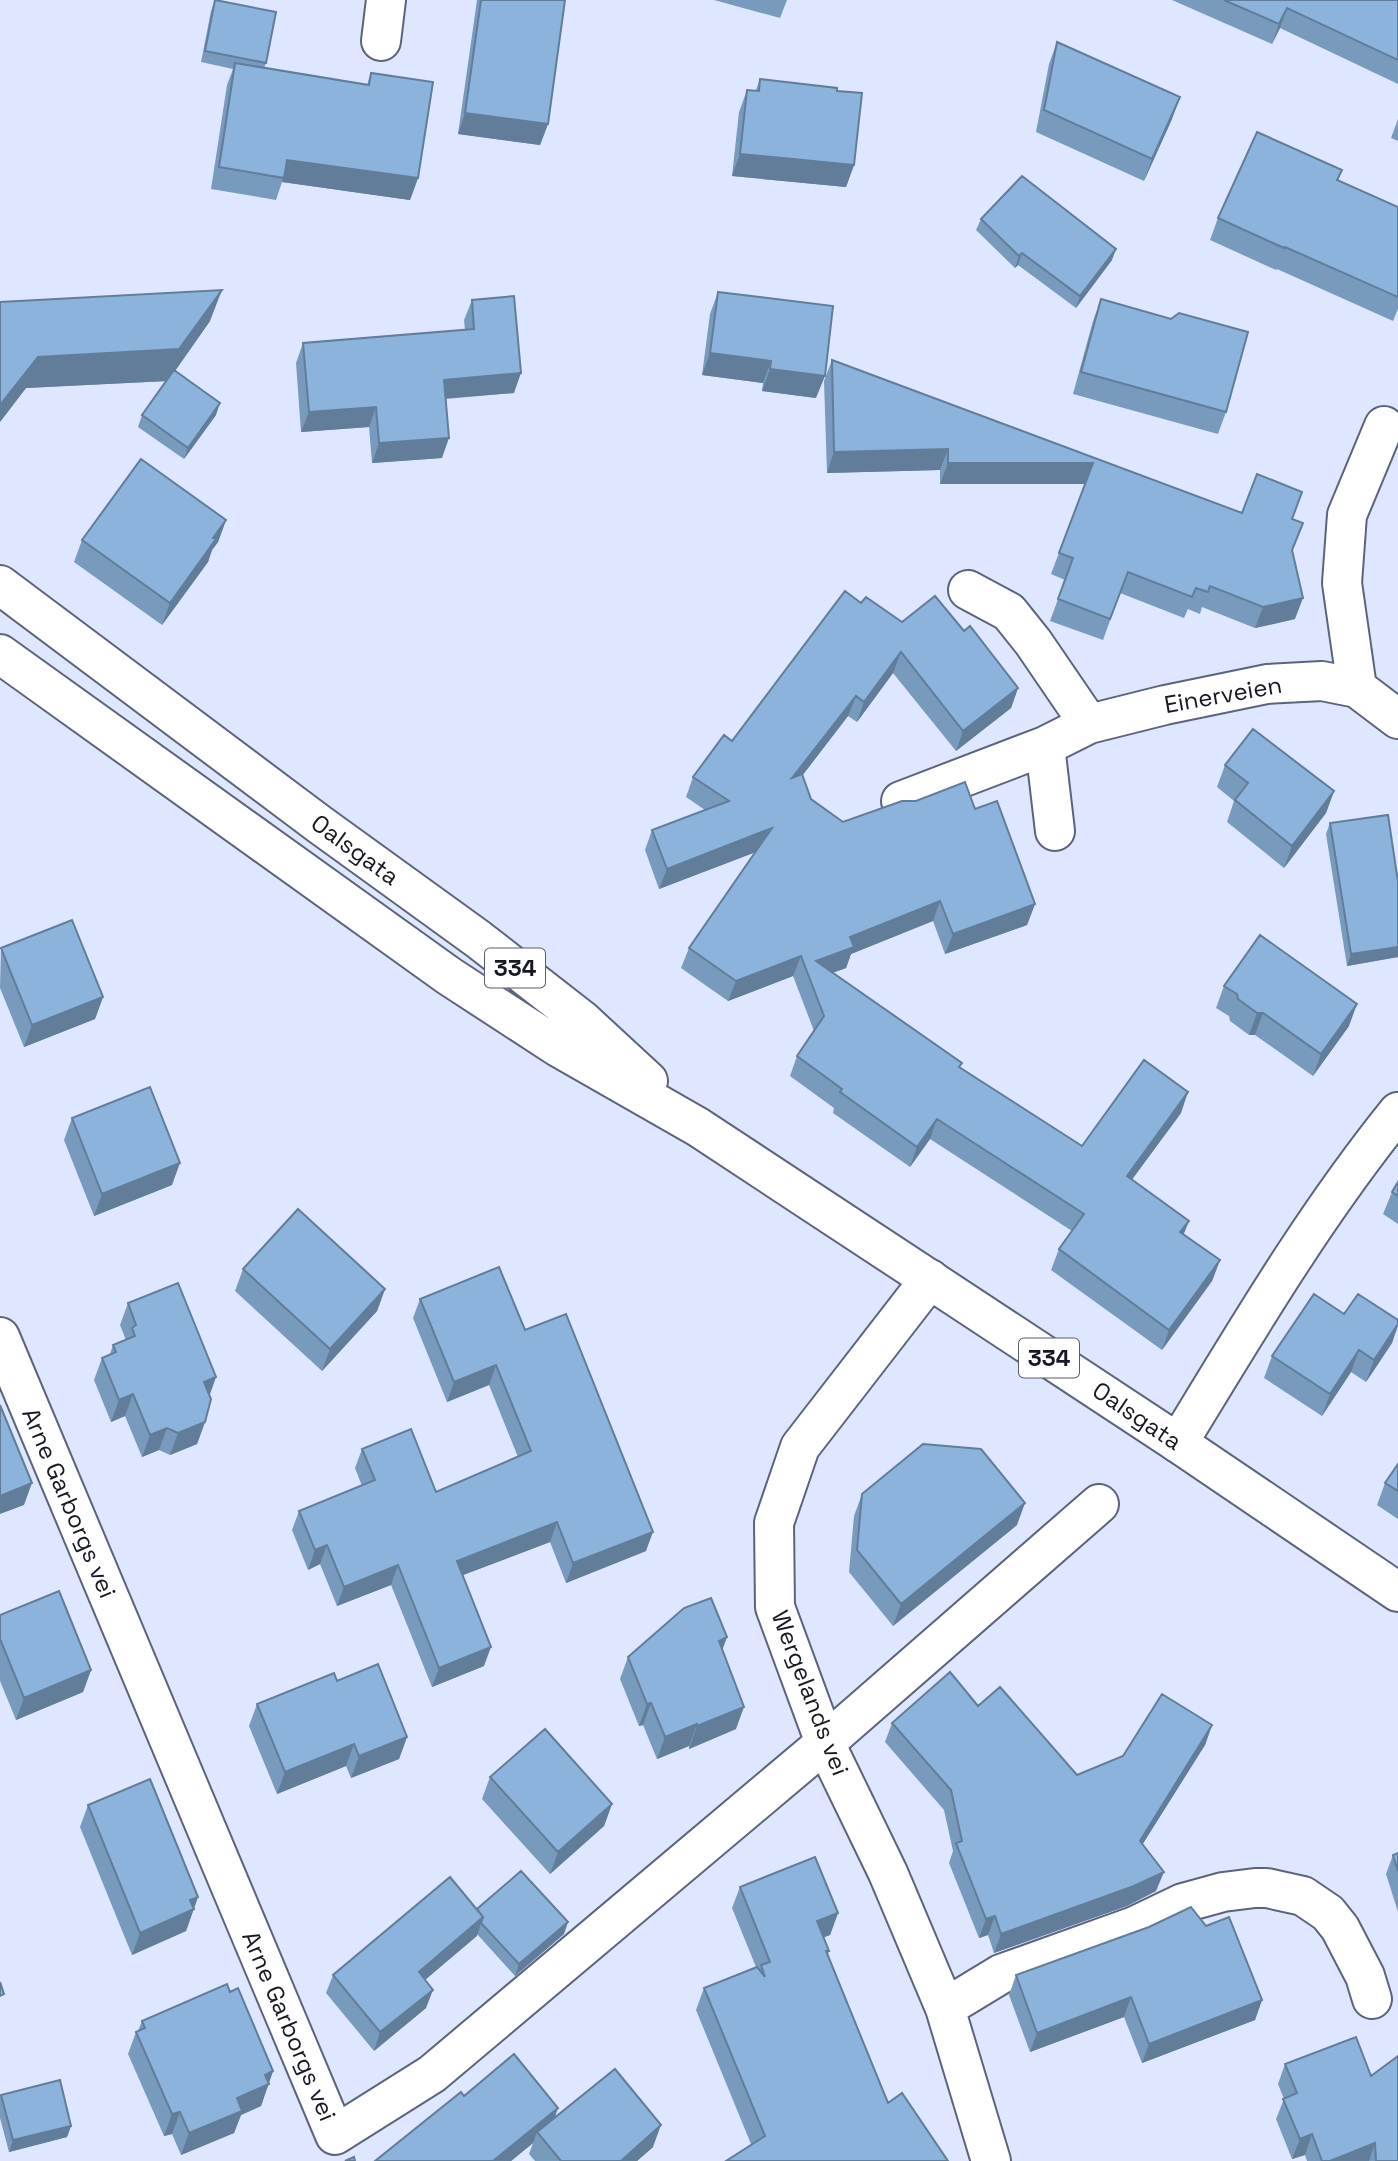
<svg xmlns="http://www.w3.org/2000/svg" width="1398" height="2161" viewBox="0 0 1398 2161" font-family="'Space Grotesk',sans-serif">
  <style>
    .lines { fill: none; stroke-linecap: round; stroke-linejoin: round }
    .minor-casing { stroke: #5c637d; stroke-width: 42 }
    .major-casing { stroke: #5c637d; stroke-width: 42 }
    .minor { stroke: #fff; stroke-width: 38 }
    .major { stroke: #fff; stroke-width: 38 }
    .wall { fill: #789abd }
    .shaded-wall { fill: #617d9a }
    .building { fill: #8bb3dc; stroke: #617d9a; stroke-width: 2 }
    .labels { text-anchor: middle; stroke-width: 5; stroke-linejoin: round; paint-order: stroke }
    .shield { fill: #fff; stroke: #5c5d65; stroke-width: 2 }
    .shield-label { font-size: 23px; font-weight: bold; fill: #161823 }
    .street-label { font-size: 24px; fill: #161823; stroke: #fff }
  </style>
  <rect width="100%" height="100%" fill="#dfe6ff"/>
  <g class="lines">
    <g class="minor-casing">
      <path id="minor" d="M381,41L386,0
        M1384,426L1347,515L1342,583L1357,688L1398,719
        M968,590L1009,612L1033,642L1089,724
        M1045,746L1055,831
        M901,801L1045,746L1089,724L1165,705L1267,684L1322,681L1357,688
        M930,1279L800,1447L774,1523L775,1607L825,1743L888,1873L945,2008L991,2161
        M0,1337L335,2135L432,2074L825,1743L1099,1504
        M1178,1443C1247,1330 1314,1216 1398,1112
        M945,2008L1001,1974L1135,1926L1183,1903L1223,1892L1255,1888H1267L1303,1896L1328,1913L1340,1928L1365,1976L1372,1999"/>
    </g>
    <g class="major-casing">
      <path id="major" d="M0,585L319,824L478,939L582,1020L648,1081
        M0,654L449,976L558,1047L698,1127L1178,1443L1398,1592"/>
    </g>
    <use href="#minor" class="minor"/>
    <use href="#major" class="major"/>
  </g>
  <path class="wall" d="M215,0L266,63L264,68L367,85L371,73L418,178L410,200L282,182L276,200L211,189L227,85L233,69L201,62L211,11Z
    M477,0H565L548,124L540,145L458,134Z
    M714,0H787L780,18Z
    M1172,0H1398V84L1280,28L1272,44Z
    M1057,42L1172,119L1144,181L1036,132L1049,64Z
    M760,79L854,165L846,187L732,176L739,112L747,90H756Z
    M1398,119V141L1391,138Z
    M1342,170L1338,181L1398,207V309L1393,321L1277,269L1276,270L1210,240L1218,218Z
    M981,219L1112,260L1076,308L1018,265L1015,268L976,230Z
    M718,292L816,398L762,391L763,383L702,375L710,314Z
    M1101,299L1226,412L1218,434L1073,394L1093,321Z
    M472,300L514,393L446,399L442,458L372,463L369,427L301,432L296,363L303,343L465,330L464,320Z
    M0,302L210,321L175,371L216,415L184,459L138,427L142,415L166,381L26,388L0,422Z
    M832,360L1242,513L1292,519L1295,619L1255,628L1202,607L1200,614L1188,609L1184,618L1120,593L1103,640L1050,621L1065,580L1051,574L1085,484H940V470L827,473L824,381Z
    M226,520L218,542L212,550L208,562L162,625L74,562L82,540Z
    M861,603L902,622L964,631L1018,688L1011,708L956,751L893,673L857,722L848,716L802,776L811,799L843,822L975,809L1035,904L1027,925L945,954L933,921L851,954L846,968L832,973L960,1067L1082,1146L1181,1113L1132,1179L1184,1234L1220,1260L1212,1281L1162,1350L1051,1270L1059,1249L1072,1231L930,1139L910,1167L833,1113L834,1108L790,1076L797,1056L814,1031L793,976L728,1001L681,968L689,948L755,852L659,889L645,850L652,830L705,810L686,797L693,777L732,741Z
    M1225,765L1334,791L1326,813L1284,868L1227,822L1234,801L1217,787Z
    M1330,823L1398,882V957L1347,966L1326,834Z
    M1,948L103,997L95,1019L24,1047L0,988Z
    M1224,986L1349,1026L1313,1076L1255,1035H1249L1230,1021L1229,1016L1216,1008Z
    M72,1118L172,1185L94,1216L64,1140Z
    M1398,1182V1224L1383,1214L1392,1192Z
    M243,1269L385,1289L377,1311L322,1371L235,1291Z
    M420,1299L525,1330L646,1551L566,1583L550,1542L463,1575L484,1666L432,1687L391,1585L337,1606L320,1564L308,1570L292,1530L299,1511L362,1486L355,1468L362,1449L436,1492L518,1457L489,1385L447,1402L413,1318Z
    M128,1303L216,1377L210,1394L205,1422L197,1444L170,1455L159,1450L142,1457L125,1416L111,1422L94,1380L102,1358L110,1354L113,1345L126,1340L120,1325Z
    M1344,1314L1398,1320V1326L1392,1343L1366,1382L1351,1372L1322,1416L1264,1378L1272,1356Z
    M1398,1464V1519L1377,1505L1385,1483Z
    M862,1494L1017,1525L893,1626L849,1572L854,1516Z
    M0,1615L91,1670L83,1692L16,1720L0,1681Z
    M727,1637L722,1650L736,1729L689,1749V1746L657,1759L643,1725L639,1726L620,1679L628,1657Z
    M337,1681L407,1737L399,1759L351,1778L346,1766L277,1794L249,1726L257,1704Z
    M978,1706L1077,1775L1212,1725L1205,1745L1142,1845L1156,1891L1127,1906L994,1953L988,1935L979,1938L949,1863L953,1851L944,1810L885,1742L892,1723Z
    M490,1777L612,1804L604,1826L550,1874L482,1799Z
    M88,1805L198,1897L186,1931L132,1955L80,1827Z
    M1398,1853V1912L1386,1874L1393,1855Z
    M740,1887L838,1913L830,1935L824,1937L829,1951L828,1955L888,2103L948,2161L751,2144L696,2010L704,1988L756,1967L732,1908Z
    M477,1909L564,1934L515,1976L477,1934L425,1980L426,2008L374,2051L326,1993L333,1975Z
    M1016,1975L1262,2000L1255,2020L1142,2063L1124,2017L1030,2052L1009,1995Z
    M142,2021L273,2071L261,2106L241,2115L234,2133L181,2155L172,2134L164,2136L128,2054L136,2032L138,2031Z
    M1285,2064L1398,2161H1307L1305,2155L1292,2159L1276,2119L1284,2099L1278,2084Z
    M1,2095L71,2126L67,2137L9,2152L0,2118V2098Z
    M464,2096L555,2117L653,2147L637,2161H535L529,2154L533,2143L511,2161H375Z"/>
  <path class="shaded-wall" d="M1287,8L1280,28L1272,44L1279,24Z
    M1180,97L1172,119L1144,181L1152,159Z
    M465,113L548,124L540,145L458,134Z
    M740,154L854,165L846,187L732,176Z
    M287,160L418,178L410,200L282,182Z
    M1116,249L1112,260L1076,308L1080,296Z
    M1022,253L1018,265L1015,268L1019,256Z
    M222,290L210,321L168,381L26,388L0,422V405L38,357Z
    M710,353L771,361L763,383L702,375Z
    M770,369L825,376L816,398L762,391Z
    M521,373L514,393L437,399L444,380Z
    M220,403L216,415L184,459L188,448Z
    M376,407L369,427L301,432L309,412Z
    M449,438L442,458L372,463L379,443Z
    M948,449L940,470L827,473L834,452Z
    M948,463H1093L1085,484H940Z
    M226,520L218,542L212,550L208,562L162,625L170,603L213,538Z
    M1303,598L1295,619L1255,628L1263,607Z
    M901,652L893,673L857,722L864,702Z
    M1018,688L1011,708L956,751L963,731Z
    M856,696L848,716L785,798L792,778Z
    M1334,791L1326,813L1284,868L1292,846Z
    M772,828L764,849L659,889L667,869Z
    M940,901L933,921L851,954L846,968L810,981L816,961L850,937Z
    M1035,904L1027,925L945,954L953,934Z
    M1398,947V957L1347,966L1351,954Z
    M801,956L793,976L728,1001L736,981Z
    M103,997L95,1019L24,1047L32,1025Z
    M1357,1004L1349,1026L1313,1076L1321,1054Z
    M1257,1013H1263L1255,1035H1249Z
    M1188,1092L1181,1113L1120,1196L1127,1176Z
    M937,1119L930,1139L910,1167L917,1147Z
    M180,1163L172,1185L94,1216L102,1194Z
    M1189,1221L1181,1241L1180,1232Z
    M1220,1260L1212,1281L1162,1350L1169,1330Z
    M385,1289L377,1311L322,1371L330,1349Z
    M1398,1324L1392,1343L1366,1382L1374,1360Z
    M1359,1350L1351,1372L1322,1416L1330,1394Z
    M496,1365L489,1385L447,1402L454,1382Z
    M216,1377L208,1399L204,1382Z
    M133,1394L125,1416L111,1422L119,1400Z
    M205,1422L197,1444L170,1455L178,1433Z
    M167,1428L159,1450L142,1457L150,1435Z
    M32,1483L24,1505L0,1514V1496Z
    M1025,1503L1017,1525L893,1626L901,1604Z
    M557,1522L550,1542L450,1580L457,1561Z
    M653,1532L646,1551L566,1583L573,1563Z
    M327,1545L320,1564L308,1570L315,1550Z
    M398,1565L391,1585L337,1606L344,1587Z
    M727,1637L719,1659V1641Z
    M491,1647L484,1666L432,1687L439,1668Z
    M91,1670L83,1692L16,1720L24,1698Z
    M651,1703L643,1725L639,1726L647,1704Z
    M744,1707L736,1729L689,1749L697,1726Z
    M697,1724L689,1746L657,1759L665,1737Z
    M1212,1725L1205,1745L1132,1861L1140,1841Z
    M407,1737L399,1759L351,1778L359,1756Z
    M354,1744L346,1766L277,1794L285,1772Z
    M612,1804L604,1826L550,1874L558,1852Z
    M1164,1872L1156,1891L1127,1906L994,1953L1001,1934Z
    M198,1897L186,1931L132,1955L140,1933L190,1900Z
    M838,1913L830,1935L810,1943L817,1921Z
    M995,1916L988,1935L979,1938L986,1919Z
    M483,1917L477,1936L412,1991L419,1972Z
    M568,1922L564,1934L515,1976L519,1964Z
    M433,1990L426,2008L374,2051L380,2032Z
    M1131,1997L1124,2017L1030,2052L1037,2033Z
    M1262,2000L1255,2020L1142,2063L1149,2044Z
    M273,2071L261,2106L241,2115L234,2133L181,2155L189,2133L237,2098L265,2075Z
    M558,2108L551,2129L537,2132L533,2143L511,2161H493Z
    M180,2112L172,2134L164,2136L172,2114Z
    M661,2125L653,2147L637,2161H621Z
    M71,2126L67,2137L9,2152L13,2140Z
    M1312,2134L1305,2155L1292,2159L1300,2139Z
    M1375,2143L1369,2161H1330Z"/>
  <path class="building" d="M215,0L276,12L266,63L205,51Z
    M481,0H565L548,124L465,113Z
    M1224,0H1398V60L1287,8L1279,24Z
    M1057,42L1180,97L1152,159L1044,110Z
    M235,63L369,85L371,73L433,82L418,178L287,160L284,178L219,167Z
    M760,79L837,88V91L862,93L854,165L740,154L747,90L759,91Z
    M1257,132L1342,170L1337,180L1398,207V297L1285,247L1284,248L1218,218Z
    M1022,176L1116,249L1080,296L1022,253L1019,256L981,219Z
    M222,290L179,349L38,357L0,405V302Z
    M718,292L833,306L825,376L770,369L771,361L710,353Z
    M514,296L521,373L444,380L449,438L379,443L376,407L309,412L303,343L474,329L472,300Z
    M1101,299L1171,319L1179,313L1248,332L1226,412L1081,372Z
    M832,360L1242,513L1257,474L1302,492L1292,519L1303,523L1292,550L1303,598L1263,607L1210,586L1208,592L1196,588L1192,597L1128,572L1110,619L1058,599L1073,558L1059,553L1093,463H948V449L834,452Z
    M174,370L220,403L188,448L142,415Z
    M141,459L226,520L213,538L216,539L170,603L82,540Z
    M845,591L861,603L866,597L902,622L935,596L964,631L970,626L1018,688L963,731L901,652L864,702L856,696L792,778L802,774L811,799L843,822L902,801H916L965,782L975,809L997,801L1035,904L953,934L940,901L850,937L854,947L816,961L962,1063L959,1067L1082,1146L1144,1060L1188,1092L1127,1176L1189,1221L1180,1232L1220,1260L1169,1330L1059,1249L1084,1214L937,1119L917,1147L840,1092L842,1089L797,1056L824,1016L801,956L736,981L689,948L772,828L667,869L652,830L729,801L693,777L724,735L732,741Z
    M1253,729L1334,791L1292,846L1235,800L1248,783L1225,765Z
    M1388,815L1398,882V947L1351,954L1330,823Z
    M72,920L103,997L32,1025L1,948Z
    M1260,935L1357,1004L1321,1054L1263,1013H1257L1238,999L1237,994L1224,986Z
    M150,1087L180,1163L102,1194L72,1118Z
    M1398,1182V1196L1392,1192Z
    M298,1209L385,1289L330,1349L243,1269Z
    M499,1267L525,1330L566,1314L653,1532L573,1563L557,1522L457,1561L491,1647L439,1668L398,1565L344,1587L327,1545L315,1550L299,1511L375,1480L362,1449L411,1429L436,1492L531,1451L496,1365L454,1382L420,1299Z
    M178,1283L216,1377L204,1382L211,1399L205,1422L178,1433L167,1428L150,1435L133,1394L119,1400L102,1358L116,1352L113,1345L135,1336L132,1328L136,1325L128,1303Z
    M1314,1294L1344,1314L1358,1294L1398,1320V1324L1374,1360L1359,1350L1330,1394L1272,1356Z
    M0,1405L32,1483L0,1496Z
    M923,1444L981,1449L1025,1503L901,1604L857,1550L862,1494Z
    M1398,1464V1491L1385,1483Z
    M59,1591L91,1670L24,1698L0,1639V1615Z
    M711,1598L727,1637L719,1641L744,1707L697,1726V1724L665,1737L651,1703L647,1704L628,1657L684,1608Z
    M378,1664L407,1737L359,1756L354,1744L285,1772L257,1704L334,1673L337,1681Z
    M950,1672L978,1706L1000,1687L1077,1775L1123,1756L1162,1694L1212,1725L1140,1841L1164,1872L1134,1886L1001,1934L995,1916L986,1919L956,1843L962,1841L951,1790L892,1723Z
    M545,1729L612,1804L558,1852L490,1777Z
    M150,1779L198,1897L190,1900L194,1909L140,1933L88,1805Z
    M1398,1853V1871L1393,1855Z
    M815,1857L838,1913L817,1921L829,1951H826L888,2103L902,2093L948,2161H726L765,2136L704,1988L757,1967L765,1977L761,1965L770,1962L740,1887Z
    M521,1871L568,1922L519,1964L481,1923L483,1917L477,1909Z
    M450,1877L483,1917L419,1972L433,1990L380,2032L333,1975Z
    M1191,1907L1206,1926L1229,1917L1262,2000L1149,2044L1131,1997L1037,2033L1016,1975L1149,1927Z
    M0,1982L4,1994L0,1996Z
    M227,1984L230,1992L238,1988L273,2071L265,2075L269,2084L237,2098L242,2111L189,2133L180,2112L172,2114L136,2032L145,2028L142,2021Z
    M1356,2037L1371,2076L1398,2056V2161H1376L1375,2143L1330,2161H1322L1312,2134L1300,2139L1283,2099L1297,2093L1285,2064Z
    M514,2054L558,2108L493,2161H375L461,2092L464,2096Z
    M615,2069L661,2125L621,2161H561L537,2132Z
    M60,2080L71,2126L13,2140L1,2095Z
    M354,2157L355,2161H345Z"/>
  <g class="labels">
    <g class="shield">
      <rect x="485" y="948.5" width="60" height="39" rx="5"/>
      <rect x="1019" y="1338.5" width="60" height="39" rx="5"/>
    </g>
    <g class="shield-label">
      <text x="515" y="976">334</text>
      <text x="1049" y="1366">334</text>
    </g>
    <g class="street-label">
      <text transform="translate(1223 695) rotate(-10)" y="8">Einerveien</text>
      <text transform="translate(355 850) rotate(36)" y="8">Oalsgata</text>
      <text transform="translate(1137 1416) rotate(34)" y="8">Oalsgata</text>
      <text transform="translate(69 1503) rotate(67)" y="8">Arne Garborgs vei</text>
      <text transform="translate(810 1693) rotate(69)" y="8">Wergelands vei</text>
      <text transform="translate(289 2026) rotate(67)" y="8">Arne Garborgs vei</text>
    </g>
  </g>
</svg>
